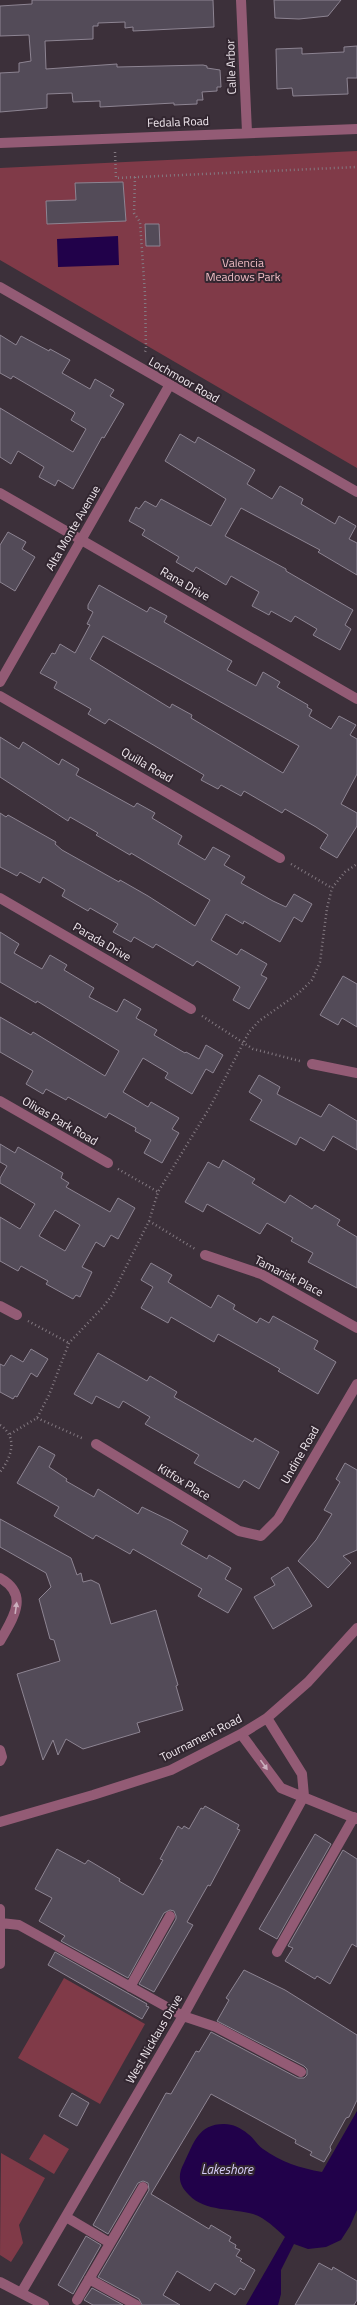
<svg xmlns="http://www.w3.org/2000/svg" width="357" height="2305" viewBox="0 0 357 2305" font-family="'Titillium Web',sans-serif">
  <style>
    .green { fill: #803a48 }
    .water { fill: #21014a }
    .building { fill: #534b58; stroke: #8d8492; fill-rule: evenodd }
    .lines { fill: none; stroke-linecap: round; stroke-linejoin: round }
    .path { stroke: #837981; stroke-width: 2.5; stroke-dasharray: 1 3; stroke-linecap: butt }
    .minor { stroke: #935b75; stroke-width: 10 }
    .oneway { fill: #cbb0be }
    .labels { text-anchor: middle; stroke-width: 4; stroke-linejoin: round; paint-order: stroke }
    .street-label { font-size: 12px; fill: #f1e9ef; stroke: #322630 }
    .park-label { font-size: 12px; fill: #f0bdc4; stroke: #322630 }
    .water-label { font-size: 13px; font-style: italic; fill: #d7cef9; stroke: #322630 }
  </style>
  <rect width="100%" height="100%" fill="#3c303a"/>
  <path class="green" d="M357,151V468L0,260V168Z
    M64,1978L145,2024L100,2104L18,2058Z
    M44,2134L69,2149L54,2174L29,2159Z
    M1,2153L45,2178L19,2225L23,2243L11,2262L0,2255Z"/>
  <path class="water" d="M118,236L119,265L58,267L57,239Z
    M357,2111V2210L350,2226L341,2240L326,2247L308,2249L294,2244L281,2270V2294L278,2305H246L285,2237C275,2228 265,2218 253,2214C233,2208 205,2212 189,2195C179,2185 177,2176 184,2163C194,2143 198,2124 224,2124C233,2124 241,2128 248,2134C254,2138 257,2145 263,2149C281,2162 300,2168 322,2172Z"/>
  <path class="building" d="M32,0H213L214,27L133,31V27L125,28V22L98,23V26H93V39L45,41L46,69L117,64V67L203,65L207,66V68L220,70L221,87H217V91L202,92L203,100H197V104L174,105V103L100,107V101L73,102L72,93L47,94V108L0,112V73L19,72V63L31,61L29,35L0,36V6L32,4Z
    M274,0H341L328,16L299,19L275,18Z
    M357,46V78H347L348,94L293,96L292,88L277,89L276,49L302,48V54L344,52V47Z
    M123,182L126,221L47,224L46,201L76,200L75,183Z
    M145,224H159L160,246H146Z
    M0,335L16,345L21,336L49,351L50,349L70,360L62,373L90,389L95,379L114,390L110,396L124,404L104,438L102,437L73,489L58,480L55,486L39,477L44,467L18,451L11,464L0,457V408L73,452L86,429L71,420L75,413L73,411L13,376L11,379L0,373Z
    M180,434L195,443L198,437L255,470L247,484L272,499L280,486L303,499L301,504L335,524L339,516L356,526L349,539L357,543V575L318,552L320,550L241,508L225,536L286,569V571L353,610L345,625L351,629L340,650L313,635L317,629L295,616L291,622L271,611L269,615L252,606L259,592L231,576L226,585L196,567L193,572L176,562L179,557L142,535L145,530L129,521L136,507L139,509L145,501L156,507L161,499L211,526L226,499L165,461Z
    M8,532L26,542L22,549L35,557L15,591L0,582V545Z
    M99,585L147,612L150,607L167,616L164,622L232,661L227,670L256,686L263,672L280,682L277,687L308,705L307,707L312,710L309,716L331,729L339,716L356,725L350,735L357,739V774L341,804L357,813V826L337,858L320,848L328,835L316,827L285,809L282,813L244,791L241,796L221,785L218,789L201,780L204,775L150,743L109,719L105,724L88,714L91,709L54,688L57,682L40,673L52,653L55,654L60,644L75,653L90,625L87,624L93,612L88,609V605ZM103,636L299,746L283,773L191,718L192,715L172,704L170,708L90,659Z
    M0,737L19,749L23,742L59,765L62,759L79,769L76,775L134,807L137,803L155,813L152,818L182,836L178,844L205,860L213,847L230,856L224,865L245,877L241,883L273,901L286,907L294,894L312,904L302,922L294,917L280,942L244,921L243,924L226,914L211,940L237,955L241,949L267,964L261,975L267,978L249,1009L233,1000L240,987L197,961L193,966L156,944L153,948L134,937L131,942L113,932L118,924L90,908L88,911L62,896L65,890L43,877L40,883L20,872L17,876L0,867V813L6,817L8,815L56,842L55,844L62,850L119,882L120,880L148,896L195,926L210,900L131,853L130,855L96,835L98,833L70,817L68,821L0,777Z
    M0,932L19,944L14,953L42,969L50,955L67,965L64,970L94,988L89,997L117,1012L124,999L141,1009L136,1018L157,1030L154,1035L185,1053L186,1052L199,1059L206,1045L223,1055L213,1073L206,1069L192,1094L165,1078L168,1073L143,1058L123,1092L148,1107L151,1102L179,1118L172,1129L179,1133L162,1163L144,1153L151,1140L135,1131L136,1128L109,1113L106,1118L68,1097L66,1100L46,1089L43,1094L26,1084L33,1071L0,1052V1017L31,1035L33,1032L105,1076L119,1051L37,1001L36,1003L0,982Z
    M343,976L357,984V1027L342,1018L338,1025L320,1015Z
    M259,1075L280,1087L277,1094L321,1117L329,1104L357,1121V1150L333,1136L324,1151L300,1137L296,1145L250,1120L262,1100L249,1092Z
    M0,1144L15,1153L18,1147L63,1173L61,1178L69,1183L66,1187L110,1212L118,1198L135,1208L118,1239L111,1235L104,1247L96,1242L82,1267L92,1272L80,1297L76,1295L73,1299L46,1284L48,1281L21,1266L18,1271L0,1261V1217L20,1229L35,1204L0,1183V1178L7,1166L0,1162ZM55,1210L80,1225L65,1251L39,1236Z
    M223,1160L255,1179L252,1183L285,1203L290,1195L312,1209L315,1205L340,1220L337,1225L357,1237V1288L308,1262L313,1253L291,1241L293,1238L267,1223L260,1234L207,1204L203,1212L185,1202L208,1162L219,1168Z
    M151,1263L172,1275L168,1282L211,1308L218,1295L235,1305L233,1309L257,1323L260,1318L269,1323L273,1316L318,1341L314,1349L336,1362L318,1394L278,1371L280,1369L218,1334L214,1342L171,1317L168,1323L141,1308L153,1287L141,1280Z
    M31,1349L48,1359L37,1377L31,1373L17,1397L15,1396L13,1399L0,1392V1364L4,1366L11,1355L23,1362Z
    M98,1353L147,1381L150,1376L177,1392L174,1397L253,1442L255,1438L279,1452L259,1489L244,1480L239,1488L194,1463L199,1455L145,1424L150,1417L123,1401L119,1408L96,1396L92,1404L74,1394Z
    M39,1446L55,1455L49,1467L67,1479L66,1481L94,1497L98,1489L138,1514L142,1507L171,1521L188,1531L181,1544L207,1559L209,1555L231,1568L225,1579L242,1589L228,1613L198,1596L202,1589L133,1549L130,1554L96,1535L93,1539L54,1516L59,1507L17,1483Z
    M345,1463L357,1470V1550L343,1556L351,1563L328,1588L298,1561L316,1540L332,1514L324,1510L340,1482L336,1479Z
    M0,1519L71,1558L77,1575L81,1573L83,1582L91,1580L99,1584L111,1624L156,1610L178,1685L176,1686L183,1710L137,1723L140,1732L83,1749L66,1739L58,1755L53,1740L43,1760L17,1674L60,1661L54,1640L50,1639L39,1599L51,1587L46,1573L0,1547Z
    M288,1567L312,1606L273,1629L254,1597L275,1585L271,1578Z
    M205,1806L239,1825L237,1829L240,1830L210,1886L208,1885L187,1922L193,1925L154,1992L139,1984L176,1919V1916L174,1911L170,1910L164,1913L128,1978L61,1941L65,1936L39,1921L52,1898L35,1889L57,1849L85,1864L88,1860L120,1879L119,1881L143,1895L163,1860L160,1859L178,1826L182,1829L184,1826L189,1829L201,1808L203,1809Z
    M315,1834L331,1844L277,1939L259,1929Z
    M343,1850L357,1859V1947L352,1944L330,1984L317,1976L315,1979L285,1961L293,1948L288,1946Z
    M55,1952L147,2004L146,2006L149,2007L142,2019L48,1965Z
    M244,1970L285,1990L357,2035V2100L349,2117L346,2118L330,2147L331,2150L324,2162L310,2155L312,2152L295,2143L296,2140L211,2094L151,2194L209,2229L211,2225L231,2237L229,2241L236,2245L235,2248L240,2250L236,2256L242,2259L240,2261L255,2270L244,2290L240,2288L235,2295L215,2283L210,2291L177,2271L163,2295L180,2305H142L139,2299L98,2277L149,2190L148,2183L143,2181L138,2183L108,2234L93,2225L166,2093L171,2094L196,2051L199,2052L211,2032L298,2078H304L307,2075V2069L304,2066L217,2021L229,2000L226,1998Z
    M72,2093L89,2103L77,2126L59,2116Z
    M86,2236L101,2245L73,2294L58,2285Z
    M319,2263L332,2270L333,2267L357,2281V2300L354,2305H295Z
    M92,2288L123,2305H93L84,2300Z"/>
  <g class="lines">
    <path class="path" d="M115,152L116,178L357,167
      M135,177L134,213L140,222L145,294L146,350L144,354
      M291,864L332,888
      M202,1016L253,1049L300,1061
      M118,1169L158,1192
      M149,1221L195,1249
      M28,1321L69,1343
      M37,1418L84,1439
      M0,1425C18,1437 12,1457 0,1472
      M10,1434L37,1418L49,1395L69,1343L103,1307L112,1295L149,1221L158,1192L210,1107L249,1032L259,1021L299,993L312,980L320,962L327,908L332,888L345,872L357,864"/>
    <path class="minor" d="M241,0L247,132
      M0,143L357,129
      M0,287L357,492
      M0,493L357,699
      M0,682L169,386
      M0,696L280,858
      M0,898L191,1009
      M312,1064L357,1073
      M0,1101L108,1163
      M205,1255L261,1274L357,1328
      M0,1306L17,1315
      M96,1444L239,1531L261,1536L278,1519L357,1384
      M0,1578C30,1595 13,1618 0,1641
      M267,1718L302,1774L304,1796
      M241,1734L281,1788L357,1819
      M0,1750L2,1757L0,1761
      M0,1822L93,1795L171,1770L241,1734L267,1718L308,1682L357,1628
      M0,1909V1964
      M1,1923L19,1925L183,2016L216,2027L301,2072
      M277,1952L354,1817
      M130,1987L170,1916
      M66,2217L110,2243
      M89,2279L136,2305
      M0,2282L44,2305
      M21,2293L183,2016L304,1796
      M77,2300L143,2187"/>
  </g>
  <defs><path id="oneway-solid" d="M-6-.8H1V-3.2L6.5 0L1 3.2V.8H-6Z"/></defs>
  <g class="oneway">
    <use href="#oneway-solid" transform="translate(16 1608) rotate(-82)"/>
    <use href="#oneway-solid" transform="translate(264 1765) rotate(54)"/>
  </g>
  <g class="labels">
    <g class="street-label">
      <text transform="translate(231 67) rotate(-92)" y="4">Calle Arbor</text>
      <text transform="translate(178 122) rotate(-2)" y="4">Fedala Road</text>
      <text transform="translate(184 380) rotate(30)" y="4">Lochmoor Road</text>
      <text transform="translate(73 528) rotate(-60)" y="4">Alta Monte Avenue</text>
      <text transform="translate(185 584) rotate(30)" y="4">Rana Drive</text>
      <text transform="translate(147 765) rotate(30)" y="4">Quilla Road</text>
      <text transform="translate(102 942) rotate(30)" y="4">Parada Drive</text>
      <text transform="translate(60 1121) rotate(30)" y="4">Olivas Park Road</text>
      <text transform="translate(289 1276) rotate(27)" y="4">Tamarisk Place</text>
      <text transform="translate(300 1455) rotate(-60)" y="4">Undine Road</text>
      <text transform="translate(184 1482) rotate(31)" y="4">Kitfox Place</text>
      <text transform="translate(201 1738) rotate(-27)" y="4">Tournament Road</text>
      <text transform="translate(154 2039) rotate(-60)" y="4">West Nicklaus Drive</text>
    </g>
    <g class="park-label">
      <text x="243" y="267">Valencia<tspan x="243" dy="14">Meadows Park</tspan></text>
    </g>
    <g class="water-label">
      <text x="227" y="2174">Lakeshore</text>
    </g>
  </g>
</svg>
